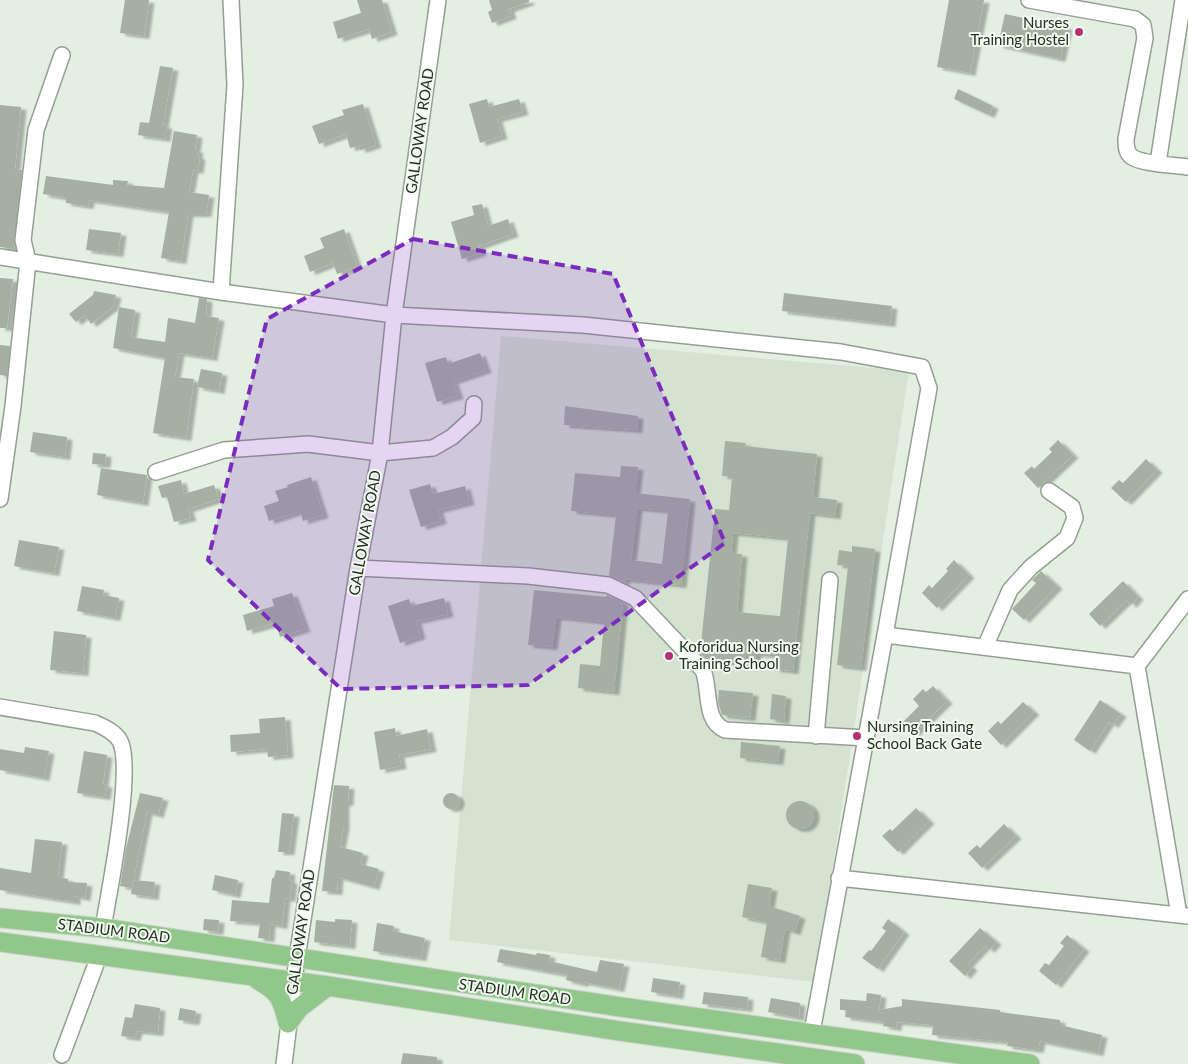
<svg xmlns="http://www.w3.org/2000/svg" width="1188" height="1064" viewBox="0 0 1188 1064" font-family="Lato,sans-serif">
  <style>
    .built { fill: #d3e3d0 }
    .building { fill: #a5b0a3; fill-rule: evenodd; filter: url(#shadow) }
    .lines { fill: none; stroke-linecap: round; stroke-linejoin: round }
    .minor-casing { stroke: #949f93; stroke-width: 18 }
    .major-casing { stroke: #d0d1cf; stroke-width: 21 }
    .minor { stroke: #fff; stroke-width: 15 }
    .major { stroke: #92c78b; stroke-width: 19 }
    .marked { fill: #7b2cbf; fill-opacity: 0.2; stroke: #7b2cbf; stroke-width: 4; stroke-dasharray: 10 6; stroke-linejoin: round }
    .poi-dot { fill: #b33078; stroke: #f0fcee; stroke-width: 2 }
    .labels { text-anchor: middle; stroke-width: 4; stroke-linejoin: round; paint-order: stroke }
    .poi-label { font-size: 15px; fill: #282c27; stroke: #f0fcee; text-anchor: start }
    .street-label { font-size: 15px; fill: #282c27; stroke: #f0fcee }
  </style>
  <defs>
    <filter id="shadow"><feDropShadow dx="5.5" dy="3" stdDeviation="1" flood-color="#0004"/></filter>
  </defs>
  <rect width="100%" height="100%" fill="#e3efe1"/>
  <path class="built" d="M501,336L909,371L815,982L449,940Z"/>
  <path class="building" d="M125,0H149L144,36L120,33Z
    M357,0H382L392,32L372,39L369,29L338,39L333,22L361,13Z
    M489,0H529V2L509,9L511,16L492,23L488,12L492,10Z
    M949,0H984L970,73L937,67Z
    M1005,14L1067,27L1060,59L998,45Z
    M160,66L173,68L163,125L167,126L165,139L138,135L140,122L149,123Z
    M958,89L993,106L989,115L954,99Z
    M487,99L489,107L519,99L523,112L497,119L502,136L480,143L469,104Z
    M363,104L376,145L360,150L359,146L350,148L346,134L319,144L312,126L344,115L342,110Z
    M0,105L21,107L15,169L22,170L14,249L0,247Z
    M174,131L197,135L195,150H198L197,156L200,157L198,171L193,170L189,192L209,195L206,214H188L181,261L161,258L169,212L89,200L88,206L66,203V198L43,194L46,176L113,185V180L128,181L127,185L164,188Z
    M482,204L488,226L508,219L513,234L479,246L481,253L462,259L451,222L474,215L472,206Z
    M89,229L121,233L118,254L86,250Z
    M344,229L357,266L337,274L333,263L310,272L304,256L324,248L320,238Z
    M0,278L13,279L7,328H0Z
    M94,291L116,295L113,307L91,324L85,315L76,322L69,314L93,295Z
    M784,293L892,306L890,324L782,311Z
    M199,298L207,299L206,316L219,318L212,358L179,353L175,377L194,379L186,438L153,433L165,358L113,348L119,307L135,310L131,337L165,342L168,318L195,323Z
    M0,345L10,346L7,376L0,375Z
    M480,353L486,370L453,381L458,396L437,402L425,363L446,357L448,364Z
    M201,369L222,373L219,391L197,387Z
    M565,406L638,416L637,430L564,425Z
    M33,432L67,437L65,457L30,452Z
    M1058,440L1073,455L1038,488L1024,473L1032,466L1034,469L1052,452L1049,449Z
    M725,441L746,443L745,446L817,454L813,497L837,500L835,516L810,513L793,671L775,669L776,655L756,653L755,666L706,659L700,653L715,509L729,510L732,477L722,476ZM733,533L788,538L780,616L737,612L742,554L731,553Z
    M93,453L106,454L105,465L92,464Z
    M1146,459L1157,470L1126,502L1111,488L1119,480L1123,483Z
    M621,466L638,467L635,493L690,499L681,585L625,579L624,582L609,576L616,515L571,511L575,473L620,477ZM637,508L668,511L662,564L631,560Z
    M101,468L147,475L143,503L97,495Z
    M311,477L323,515L303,521L300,511L269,521L264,506L279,501L275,491L288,487L287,485Z
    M181,480L184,494L214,485L219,499L188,509L191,518L174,522L167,497L162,498L158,486Z
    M430,484L433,494L465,486L469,502L438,510L441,521L421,527L409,490Z
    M19,540L59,547L54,573L14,566Z
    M852,546L875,549L861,668L837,665L848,566L837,565L839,550L852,552Z
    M954,560L969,575L937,608L922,593L929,585L932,588L948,571L946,569Z
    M1041,571L1057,586L1024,620L1012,609L1036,583L1032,580Z
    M1123,581L1138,597L1131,605L1127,600L1100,626L1089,614Z
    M82,586L104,590L103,595L119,598L115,618L77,611Z
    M534,590L606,597L607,595L623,602L614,692L578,688L580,664L600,666L604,622L556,617L552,647L528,645Z
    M292,593L305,629L280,637L276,623L247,631L243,615L274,606L272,599Z
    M444,598L448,614L416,621L420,636L400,643L388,606L409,599L411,606Z
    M54,631L86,635L83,673L50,670Z
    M933,686L947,701L914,733L903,722L919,706L913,699L923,689L926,692Z
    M719,690L753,693L750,718L722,715L718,702Z
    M772,694L786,696L784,721L770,719Z
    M1100,700L1121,714L1113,725L1109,722L1090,751L1074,740Z
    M1023,702L1034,712L1001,745L988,731L998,721L1001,724Z
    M285,717L288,755L268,757L267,749L231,752L230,735L260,733L259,719Z
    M395,728L396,736L427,729L431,749L399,755L401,766L380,770L374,732Z
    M741,742L780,746L778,762L740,758Z
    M25,747L49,751L44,778L0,770V749L24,753Z
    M84,751L107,755L103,784L107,785L105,797L77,793Z
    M334,785L349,786L348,803H344V826L340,847L363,853L360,864L379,869L374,887L338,877L337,892L322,891Z
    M140,793L163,798L158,815L147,812L132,888L120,886L126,848Z
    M443 801a8 8 0 1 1 16 0a8 8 0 1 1-16 0Z
    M786 815a14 14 0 1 1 28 0a14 14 0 1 1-28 0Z
    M916,808L929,821L898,852L882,836L890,829L892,831Z
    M282,813L294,814L289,852H278Z
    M1004,824L1016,836L982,868L968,853L977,845L980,848Z
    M35,839L62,842L58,877L68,879V882L87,883L85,898L75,896V902L0,890V868L31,873Z
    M276,870L290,872L289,880L292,881L290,899L285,898L282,926L270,924L269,939L258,938L260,923L230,921L232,900L269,903L272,878H274Z
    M215,875L238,880L235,895L212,890Z
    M133,880L155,882L153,897L131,894Z
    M748,884L772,888L769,906L800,916L795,932L785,929L780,960L761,957L767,922L742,917Z
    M204,919L219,920L218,932L203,930Z
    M335,919L352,920L350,946L314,942L316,920L335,922Z
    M888,919L904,932L878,969L862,958L869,950L871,951L886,931L882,928Z
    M377,923L394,926L393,931L425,938L421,958L373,951Z
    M980,928L996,942L989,950L985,946L968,964L972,968L965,976L949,961Z
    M1067,935L1084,949L1056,985L1039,971L1045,963L1049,965L1064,946L1060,943Z
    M500,949L536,955L537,953L550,955L549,961L597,972L600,960L624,964L619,989L583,982V984L566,980L567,975L497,962Z
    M653,978L680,982L678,996L651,992Z
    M704,992L748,997L747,1009L702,1004Z
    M867,993L881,995L879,1010L902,1006V999L1000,1010V1012L1060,1020V1025L1102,1035L1098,1053L1040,1041L1038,1050L1007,1046L1008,1042L932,1035L933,1025L897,1022L896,1028L883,1026L884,1022L845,1017L846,1010H840V999L866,1001Z
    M771,998L800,1003L799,1018L768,1012Z
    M135,1004L160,1008L158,1033L137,1031L135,1038L121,1036L125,1017L132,1018Z
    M180,1008L196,1011L194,1022L178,1020Z
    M403,1053L437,1057V1064H401Z"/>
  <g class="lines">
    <g class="minor-casing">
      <path id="minor" d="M1029,0L1135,19L1143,25L1145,38L1126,139C1126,146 1126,153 1132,157C1142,164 1175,165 1188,167
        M1158,163L1183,0
        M0,257L221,292L394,315L583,325L841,352L922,367L929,388L885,635
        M221,292L235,85L231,0
        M156,472L224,450L308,444L380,453L433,448L452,437L473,418L474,404
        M0,499L13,406L28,261L23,240L36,130L62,55
        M358,568L528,576L608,585L635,598L703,670C711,690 703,720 725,730L867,738
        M985,647L1010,590L1031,567L1067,538L1075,518L1072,507L1049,491
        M1137,666L1179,915
        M0,707L95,723C104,727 115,732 120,741C134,769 109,892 103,928
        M816,736L830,580
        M839,878L1188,916
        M812,1032L885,635L1137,666L1188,599
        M62,1055L99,956
        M284,1064L297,958L358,568L380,453L394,315L438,0"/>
    </g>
    <g class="major-casing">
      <path id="major" d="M0,918L103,928L621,1007L1030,1064
        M0,942L328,986L620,1031L855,1064
        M258,980C280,992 282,999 288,1023
        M288,1023L299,1008L328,986"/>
    </g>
    <use href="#minor" class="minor"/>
    <use href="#major" class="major"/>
  </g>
  <path class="marked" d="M413,239L613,274L725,543L528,685L341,689L208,560L267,319Z"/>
  <g class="poi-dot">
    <circle cx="1079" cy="32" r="5"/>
    <circle cx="669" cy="656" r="5"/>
    <circle cx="857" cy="736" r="5"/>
  </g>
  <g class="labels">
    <g class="poi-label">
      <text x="1069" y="28" text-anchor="end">Nurses<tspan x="1069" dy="17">Training Hostel</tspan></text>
      <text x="679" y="652">Koforidua Nursing<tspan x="679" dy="17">Training School</tspan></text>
      <text x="867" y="732">Nursing Training<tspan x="867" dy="17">School Back Gate</tspan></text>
    </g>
    <g class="street-label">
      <text transform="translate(420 131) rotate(-82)" y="5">GALLOWAY ROAD</text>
      <text transform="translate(365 533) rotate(-80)" y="5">GALLOWAY ROAD</text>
      <text transform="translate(114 931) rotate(7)" y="5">STADIUM ROAD</text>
      <text transform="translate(301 932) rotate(-82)" y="5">GALLOWAY ROAD</text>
      <text transform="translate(515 992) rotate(8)" y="5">STADIUM ROAD</text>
    </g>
  </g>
</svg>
